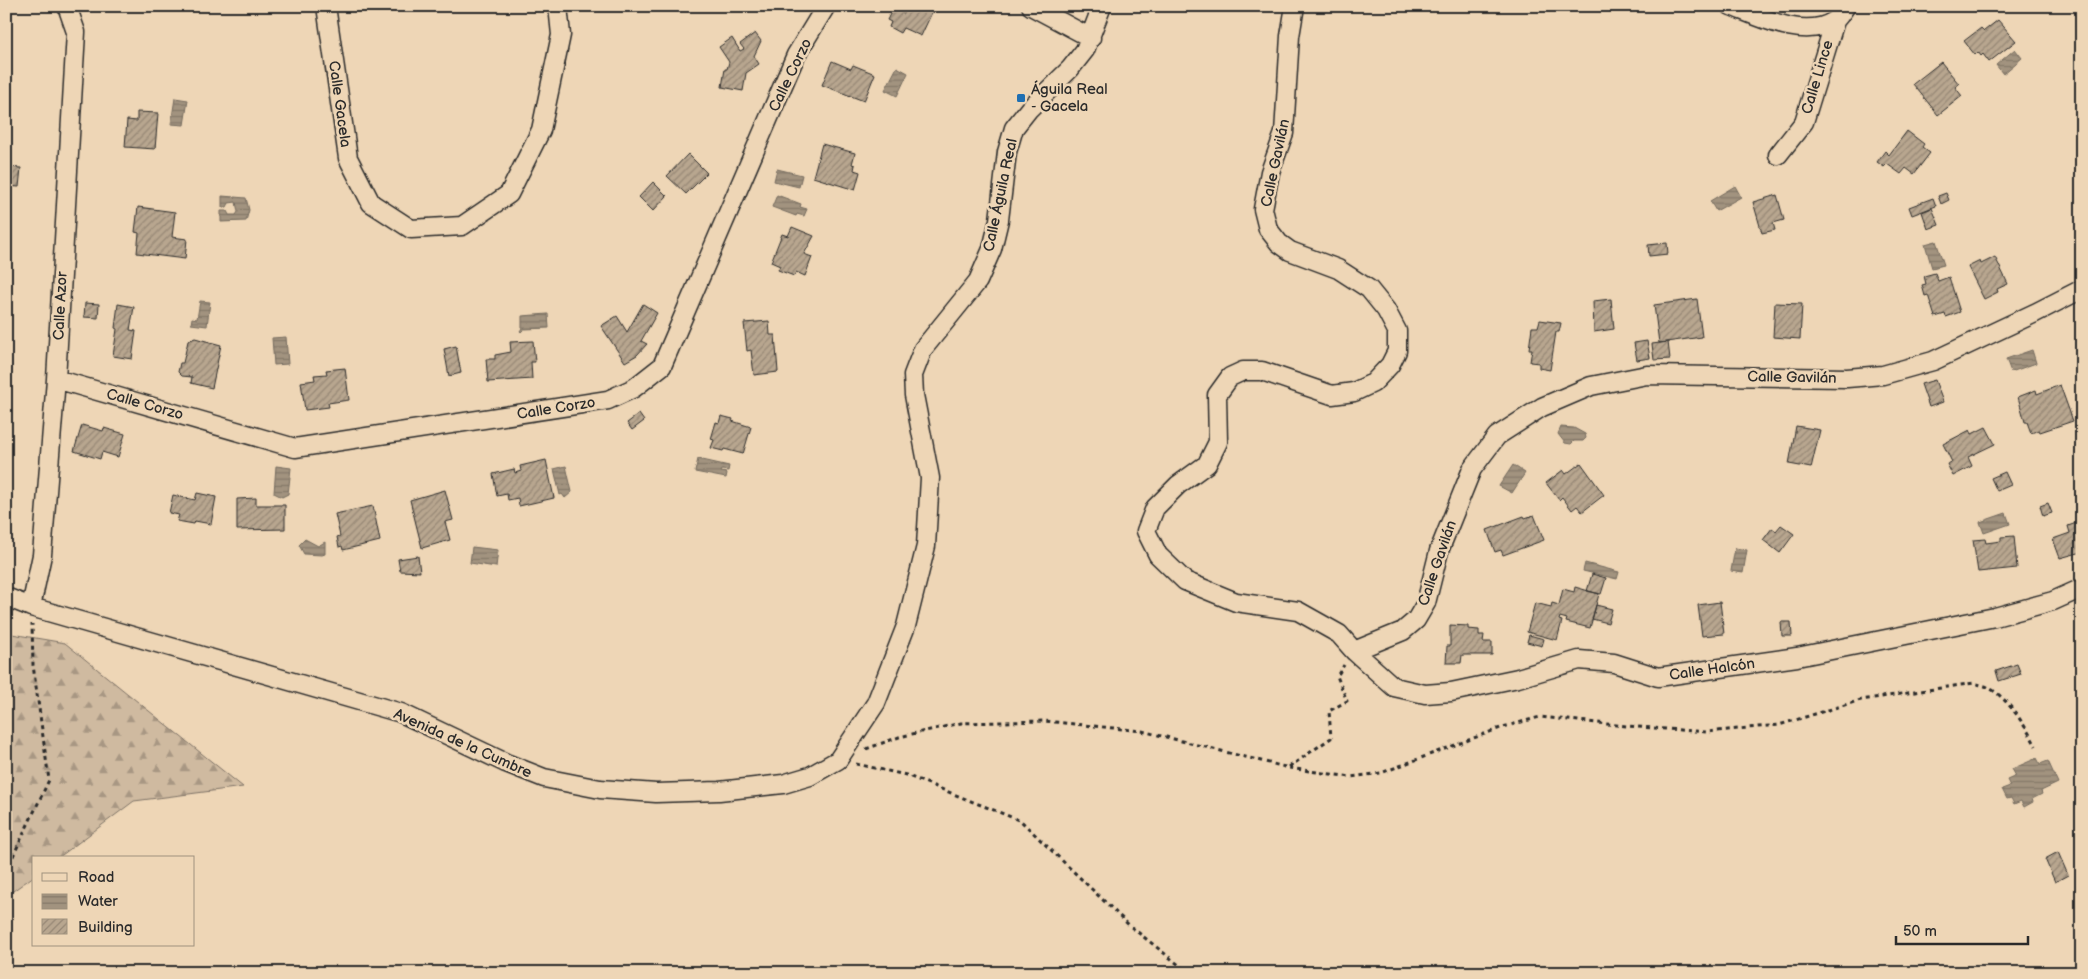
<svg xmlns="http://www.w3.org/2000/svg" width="2088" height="979" viewBox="0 0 2088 979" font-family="'Balsamiq Sans',sans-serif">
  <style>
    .forest { fill: url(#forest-firs); stroke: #7d7266 }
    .water { fill: url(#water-rules); stroke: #72695d }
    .building { fill: url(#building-hatch); stroke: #2b2b2b }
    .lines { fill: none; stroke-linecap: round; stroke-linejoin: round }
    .street-casing { stroke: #2b2b2b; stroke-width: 21 }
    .path { stroke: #2b2b2b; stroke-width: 3; stroke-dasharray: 4 4; stroke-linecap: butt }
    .street { stroke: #eed6b6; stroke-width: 18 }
    .poi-dot { fill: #1f6fb2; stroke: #eed6b6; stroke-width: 2 }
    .labels { text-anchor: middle; stroke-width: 5; stroke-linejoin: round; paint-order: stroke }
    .street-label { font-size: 15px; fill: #2b2b2b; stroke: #eed6b6 }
    .poi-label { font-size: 15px; fill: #2b2b2b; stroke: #eed6b6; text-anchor: start }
  </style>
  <defs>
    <pattern id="forest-firs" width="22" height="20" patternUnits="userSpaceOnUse" patternTransform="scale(1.25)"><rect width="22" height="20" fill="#cfbaa0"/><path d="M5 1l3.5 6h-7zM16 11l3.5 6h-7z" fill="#a89783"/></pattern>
    <pattern id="water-rules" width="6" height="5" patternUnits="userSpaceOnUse" patternTransform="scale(1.25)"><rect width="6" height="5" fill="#a2937f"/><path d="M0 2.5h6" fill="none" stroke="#847868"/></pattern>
    <pattern id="building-hatch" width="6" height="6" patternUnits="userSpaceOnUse" patternTransform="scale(1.25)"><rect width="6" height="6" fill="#b8a68f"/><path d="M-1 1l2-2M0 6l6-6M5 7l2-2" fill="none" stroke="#968775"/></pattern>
  </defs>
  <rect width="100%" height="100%" fill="#eed6b6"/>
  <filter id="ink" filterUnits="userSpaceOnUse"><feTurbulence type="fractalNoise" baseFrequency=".02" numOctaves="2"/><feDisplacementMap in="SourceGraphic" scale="10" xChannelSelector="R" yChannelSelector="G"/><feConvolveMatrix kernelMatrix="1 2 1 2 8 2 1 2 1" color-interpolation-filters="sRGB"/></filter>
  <g filter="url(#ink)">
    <path class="forest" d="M6,633L65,643L243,787L134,801L58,858H34V876L6,896Z"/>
    <path class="water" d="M2015,49L2022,58L2003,74L1996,65Z
      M897,67L908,73L897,96L885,90Z
      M175,98L188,100L184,125L171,124Z
      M777,169L802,175L799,187L774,181Z
      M1735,186L1741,197L1716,211L1710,201Z
      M777,195L801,204L800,207L807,209L804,216L797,214L796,216L772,207Z
      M222,196L246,198L249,210L246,221L221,222V211H227L229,215H236L238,212L236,202L229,203L227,207H222Z
      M1936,241L1944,265L1932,268L1925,244Z
      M200,301L210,302L207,326L191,324L192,318L197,319Z
      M548,314L549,328L524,329L521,332L520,331L522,328V316Z
      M286,337L288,364L274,365L272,338Z
      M2032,350L2036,363L2011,372L2006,359Z
      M1561,427L1574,428L1585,434L1586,438L1583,441H1574L1571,444L1565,443L1558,434Z
      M698,459L729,466L728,471L722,470L721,472L727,473L726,478L695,472Z
      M1513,465L1525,473L1512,493L1499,486Z
      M276,466L291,468L288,494L282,497L274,493Z
      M566,466L572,492L565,498L562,494L560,495L554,469Z
      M2006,513L2010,524L1984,533L1980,522Z
      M305,539L318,546L325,542V554L322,555L304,554L299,545Z
      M472,547L498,550L496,567L470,563Z
      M1735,548L1747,550L1743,573L1731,571Z
      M1585,563L1619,572L1617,579L1583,571Z
      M2037,758L2040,764L2048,761L2058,783L2041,791L2042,794L2032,799L2033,802L2024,807L2021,801L2014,804L2011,798L2007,799L2002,789L2010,786L2007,780L2016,776L2012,769Z"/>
    <path class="building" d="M904,6H935L921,36L903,28L900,33L889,27L891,22L887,20L893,8L904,14L907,8Z
      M1998,20L2016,41L1989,62L1983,54L1981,56L1978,52L1975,55L1964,41L1981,28L1984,31Z
      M755,33L761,41L754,56L759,64L746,73L743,91L722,87L725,69H727L729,62L719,47L732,38L740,51L744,49L740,44Z
      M832,61L851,69L853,65L875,74L864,101L822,85Z
      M1941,62L1959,84L1955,87L1962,96L1938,115L1913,84Z
      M137,112L158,113L155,149L125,147L127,120L137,121Z
      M1907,131L1924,144L1922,147L1930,153L1914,174L1906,168L1901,174L1887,164L1884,167L1877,162L1885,151L1889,155Z
      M822,144L855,153L852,164L855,165L854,170L860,172L855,190L813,177Z
      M688,154L707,173L686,194L667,176Z
      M6,167L21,168L19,187L6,186Z
      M653,182L667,196L653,211L639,197Z
      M1946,193L1949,200L1941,204L1938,196Z
      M1777,195L1784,220L1773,223L1775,230L1762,233L1753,202Z
      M1933,198L1936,206L1912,215L1909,207Z
      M138,207L175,212L172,237L187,239L185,259L137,253L139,233L135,232Z
      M1932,208L1939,225L1928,229L1922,212Z
      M792,227L814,236L804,254L812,257L805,276L796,272L794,276L778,270L780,266L771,262L782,234L788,236Z
      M1667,243L1668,254L1649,256L1648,245Z
      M1995,257L2008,284L1997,289L1998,292L1984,299L1968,267L1980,261L1981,264Z
      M1935,273L1938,281L1949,277L1960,312L1946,317L1945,314L1935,317L1928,295L1925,296L1922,285L1926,284L1924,276Z
      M1611,299L1614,329L1594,332L1593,301Z
      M1697,299L1702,337L1659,343L1654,305Z
      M85,303L99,304L98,318L84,317Z
      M1775,303L1802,304L1800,339L1773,337Z
      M118,304L134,307L130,330L136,331L132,359L113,356L117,329L115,328Z
      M643,304L657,313L641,341L647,344L637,355L625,362L601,326L617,316L627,332Z
      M1540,320L1561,323L1559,332H1556L1550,370L1539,368V363L1530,362L1532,349H1529L1532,327H1538Z
      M769,321L770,335H775L778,372L754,375L751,350L747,351L744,323Z
      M195,338L221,345L212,388L191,383L192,377L182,376L178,372L180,363H183L188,341Z
      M533,341L535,362H531L532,379L488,382L486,359H495V355L511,352L510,342Z
      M1647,341L1650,358L1637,360L1634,343Z
      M1668,342L1670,359L1654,360L1652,344Z
      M456,346L461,373L449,376L444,349Z
      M345,368L349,400L328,403L329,407L305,410L301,382L315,380L314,375L327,374L326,370Z
      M1935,380L1943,402L1929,407L1921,384Z
      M2060,385L2073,421L2040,432L2039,430L2031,433L2027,422H2025L2018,397L2036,390L2037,394Z
      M639,414L644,421L632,430L627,423Z
      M721,416L733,419L732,421L751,427L743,454L724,449L723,451L711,448L714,440L711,439L716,422L719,423Z
      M82,425L103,431L104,428L125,434L118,457L102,452L100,459L74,451Z
      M1796,426L1820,430L1811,468L1789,464Z
      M1986,427L1995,444L1968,457L1972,466L1953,476L1947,464L1952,462L1943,444L1970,430L1972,434Z
      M546,460L554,498L519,506L518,498L508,500L507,494L497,496L493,474L514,469L515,473L521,471L520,466Z
      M1581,463L1604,495L1582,512L1577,506L1572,510L1562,497L1559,500L1546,483L1563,470L1566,474Z
      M2005,472L2011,485L1997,491L1991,478Z
      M445,490L453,520L445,522L450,540L422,548L410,500Z
      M197,493L216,497L211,524L195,521L194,524L177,521L179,515L169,513L173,495L195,500Z
      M256,498V505H285V529L237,530V499Z
      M2048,503L2052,513L2043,516L2040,506Z
      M373,506L380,541L343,550L342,546L339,547L337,537L340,536L335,514Z
      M1534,515L1544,540L1503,555L1501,550L1495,552L1487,530L1524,516L1525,518Z
      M2082,521V552L2060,558L2053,539L2070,533L2068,526Z
      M1781,525L1794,534L1780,553L1763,540L1772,528L1776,531Z
      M2014,536L2017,568L1978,572L1973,540L1985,539L1986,543L2001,541V537Z
      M418,556L420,572L400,571L398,559Z
      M1592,574L1606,578L1601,594L1587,591Z
      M1575,587L1599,594L1590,628L1566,622L1567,619L1560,617L1559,620L1562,621L1557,640L1527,632L1535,603L1551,607L1552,603L1559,605L1563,589L1574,592Z
      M1720,602L1724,634L1702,636L1698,605Z
      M1596,605L1612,609L1608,623L1592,619Z
      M1781,622H1791L1792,636H1782Z
      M1450,625L1468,626V629L1479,630V635H1484L1483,642H1492V655H1462L1461,663H1446L1447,646H1450Z
      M1529,635L1544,639L1542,646L1527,642Z
      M2017,664L2021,674L1999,681L1996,671Z
      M2058,852L2068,875L2055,882L2045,859Z"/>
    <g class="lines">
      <g class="street-casing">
        <path id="street" d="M326,6L348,158L371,203L411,229L462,226L509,194L541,130L561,35L558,6
          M1031,6L1091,38
          M1295,6L1290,36L1284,133L1270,172L1263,209L1268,229L1279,243L1290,251L1338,269L1369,289L1386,310L1397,331V351L1390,365L1373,383L1354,392L1332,395L1262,371H1243L1230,377L1217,395L1218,442L1207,464L1178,485L1155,508L1146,531L1158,555L1185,581L1236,602L1298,611L1339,634L1354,651L1403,631L1416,620L1426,603L1439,551L1472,469L1497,436L1542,407L1591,386L1647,375L1847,378L1883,375L1933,361L2035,313L2082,289
          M1731,6C1760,17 1804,40 1834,21C1838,19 1842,11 1846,6
          M1778,155L1804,122L1835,21
          M56,379L295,448L608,400L634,388L662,366L796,55L826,6
          M6,597L31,607L401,713L506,763L544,778L600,789L656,793L719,791L783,784L810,776L838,760L876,703L906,626L926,546L930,478L914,395L913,375L923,349L978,281L992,249L999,220L1007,152L1014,128L1029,109L1070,69L1085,50L1102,6
          M31,607L42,555L56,379L76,32L67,6
          M1354,651L1394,687L1425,694L1451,692L1518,678L1579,660L1614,663L1658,677L1797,657L1995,617L2053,601L2082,588"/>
      </g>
      <path class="path" d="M866,749L899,737L961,723L1045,721L1142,731L1289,768L1351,777L1381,773L1503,727L1540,717L1626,726L1707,732L1779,725L1861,700L1974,683C1979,685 1985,685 1989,688C2008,698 2026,727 2036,746
        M856,764L906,775L1021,821L1130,926L1189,973
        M1289,767L1331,738L1329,711L1347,701L1337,676L1344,665
        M6,871L49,780L33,665L32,624"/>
      <use href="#street" class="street"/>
    </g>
  </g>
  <rect class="poi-dot" x="1016" y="93" width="10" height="10" rx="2.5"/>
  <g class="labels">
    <g class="street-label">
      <text transform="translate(790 75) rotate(-64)" y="5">Calle Corzo</text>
      <text transform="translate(1817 77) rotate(-73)" y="5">Calle Lince</text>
      <text transform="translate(340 104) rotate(82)" y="5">Calle Gacela</text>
      <text transform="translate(1275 163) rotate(-78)" y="5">Calle Gavilán</text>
      <text transform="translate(1000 195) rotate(-78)" y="5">Calle Águila Real</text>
      <text transform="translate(60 306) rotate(-87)" y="5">Calle Azor</text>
      <text transform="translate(1792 377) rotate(1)" y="5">Calle Gavilán</text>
      <text transform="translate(145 404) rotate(16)" y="5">Calle Corzo</text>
      <text transform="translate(556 408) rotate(-9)" y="5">Calle Corzo</text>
      <text transform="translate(1437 563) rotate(-71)" y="5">Calle Gavilán</text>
      <text transform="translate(1712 669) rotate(-8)" y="5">Calle Halcón</text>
      <text transform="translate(463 743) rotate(24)" y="5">Avenida de la Cumbre</text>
    </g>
    <g class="poi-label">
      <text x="1031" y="94">Águila Real<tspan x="1031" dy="17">- Gacela</tspan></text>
    </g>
  </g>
  <rect width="2088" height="979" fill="none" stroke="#eed6b6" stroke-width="25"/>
  <rect x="12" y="12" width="2063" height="954" fill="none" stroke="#2b2b2b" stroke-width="2" filter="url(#ink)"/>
  <rect x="32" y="856" width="162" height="90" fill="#eed6b6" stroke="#a0927e"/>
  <rect x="42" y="873" width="25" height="8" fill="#eed6b6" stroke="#a0927e"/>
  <text x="78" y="882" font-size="15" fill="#2b2b2b">Road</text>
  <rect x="42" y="894" width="25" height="15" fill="url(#water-rules)" stroke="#a0927e"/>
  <text x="78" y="906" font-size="15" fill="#2b2b2b">Water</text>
  <rect x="42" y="919" width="25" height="15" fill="url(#building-hatch)" stroke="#a0927e"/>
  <text x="78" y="932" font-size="15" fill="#2b2b2b">Building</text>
  <path d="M1896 936v8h132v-8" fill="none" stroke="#2b2b2b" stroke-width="2.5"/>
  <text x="1903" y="936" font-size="15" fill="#2b2b2b" stroke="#eed6b6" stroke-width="4" paint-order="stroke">50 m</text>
</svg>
